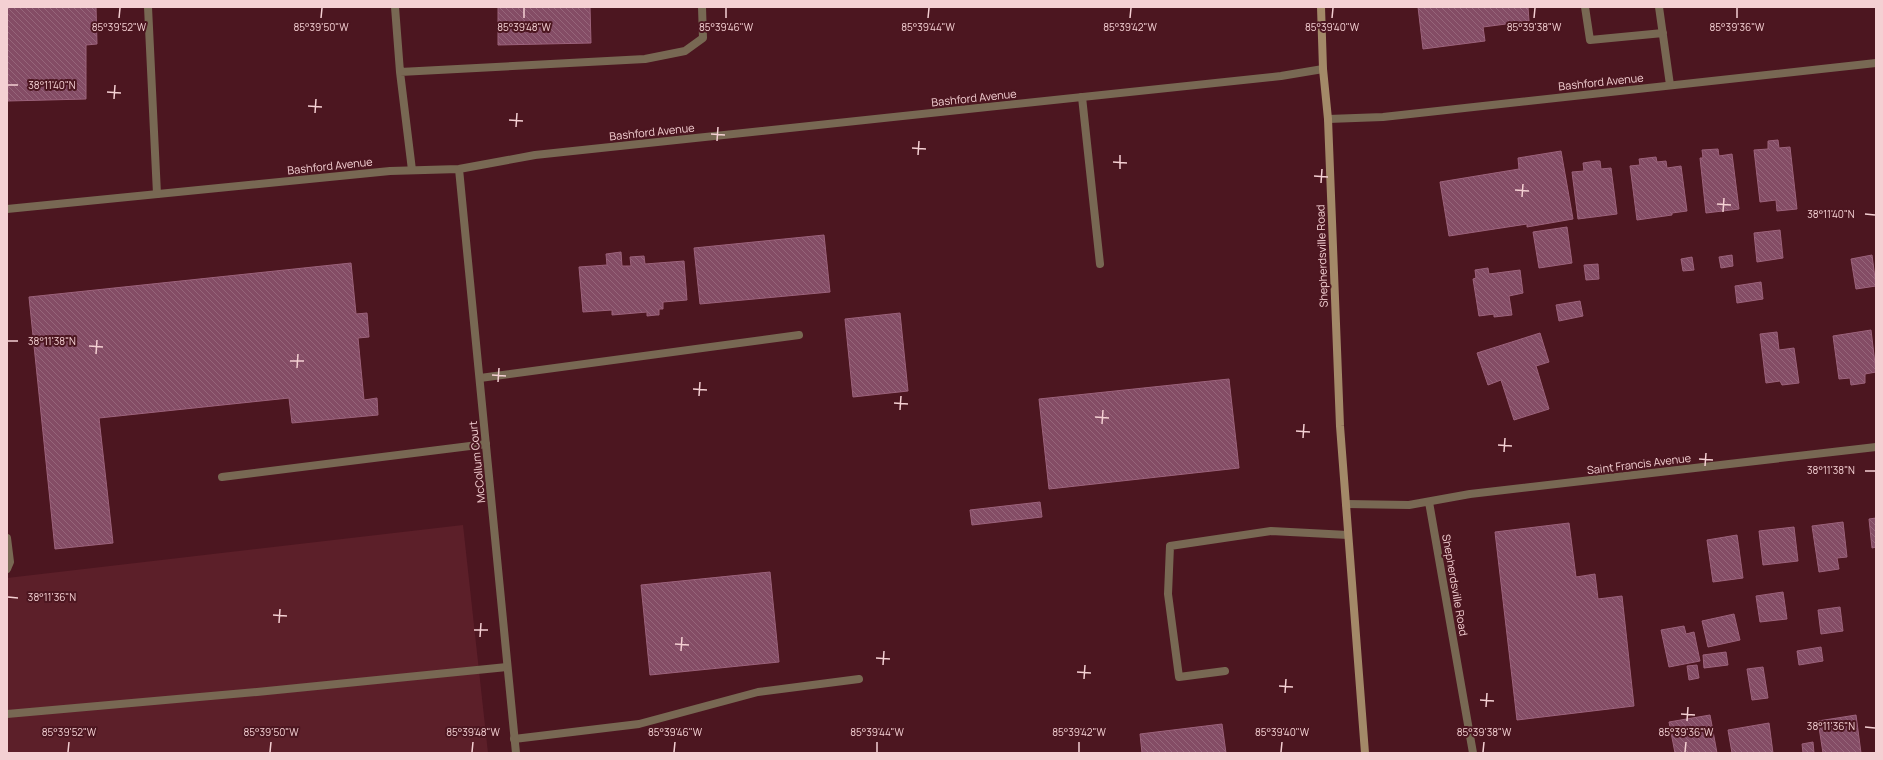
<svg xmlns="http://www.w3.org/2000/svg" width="1883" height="760" viewBox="0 0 1883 760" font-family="Manrope,sans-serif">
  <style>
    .built { fill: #5c1f29 }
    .building { fill: url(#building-back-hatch); stroke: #9c627b }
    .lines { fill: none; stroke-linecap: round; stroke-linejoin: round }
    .service { stroke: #786853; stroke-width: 8 }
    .minor { stroke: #786853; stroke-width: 8 }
    .secondary { stroke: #a38968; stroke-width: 8 }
    .ticks { fill: none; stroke: #f4d0d3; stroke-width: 1.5 }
    .labels { text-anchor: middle; stroke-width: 4; stroke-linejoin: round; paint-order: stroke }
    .street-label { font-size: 11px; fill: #f4d0d3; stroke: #4c1620 }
    .ticks-label { font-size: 10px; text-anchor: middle; fill: #f4d0d3; stroke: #4c1620; stroke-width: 4; stroke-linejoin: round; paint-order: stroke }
  </style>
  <defs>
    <pattern id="building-back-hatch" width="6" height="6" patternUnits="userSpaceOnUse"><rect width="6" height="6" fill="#844c65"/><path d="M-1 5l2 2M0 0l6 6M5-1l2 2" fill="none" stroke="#96657a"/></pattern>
  </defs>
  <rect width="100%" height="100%" fill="#4c1620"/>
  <path class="built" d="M463,525L488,753H7V578Z"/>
  <path class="building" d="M7,7H96L97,44L86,45V99L8,101Z
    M498,7H590L591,43L498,45Z
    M1418,7H1528L1529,21L1483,27L1485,41L1423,49Z
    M1778,140L1779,148L1790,147L1797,209L1777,211L1776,200L1760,202L1754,150L1768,149V141Z
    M1718,149L1719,156L1732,154L1739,209L1706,213L1700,158H1703L1702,150Z
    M1561,151L1573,219L1527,227V224L1449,236L1440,182L1519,169L1518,158Z
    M1656,157L1657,162L1666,161L1667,168L1681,166L1687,211L1672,213V215L1637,220L1630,166L1640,165L1639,159Z
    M1596,161H1600L1601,169L1611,168L1617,214L1578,219L1572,172L1584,171L1583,163Z
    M1567,227L1572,263L1539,268L1533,232Z
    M1780,230L1783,258L1757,262L1754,233Z
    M824,235L830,292L700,304L694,248Z
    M621,252L622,266H631L630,257L644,256L645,264L684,261L687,300L663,302V309H659V315H656L647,316V312L612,315V310L583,312L579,267L607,265L606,254Z
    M1732,255L1733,266L1721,268L1719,257Z
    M1872,255L1876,286L1856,289L1851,259Z
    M1692,257L1694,270L1683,271L1681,259Z
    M351,263L356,314L367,313L369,337L358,338L364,400L377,398L378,415L292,423L289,398L99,418L113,543L55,549L29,297Z
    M1598,264L1599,279L1586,280L1584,265Z
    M1488,268L1489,274L1520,270L1523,293L1509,296L1512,315L1494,317V314L1479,316L1473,279L1476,278L1475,270Z
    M1761,282L1763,299L1737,303L1735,286Z
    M1580,301L1583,316L1559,321L1556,305Z
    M900,313L908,391L853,397L845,319Z
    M1871,330L1876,372L1865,374V383L1851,385L1850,378L1839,379L1833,336Z
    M1777,332L1779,350L1794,348L1799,383L1782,385L1780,381L1766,383L1760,334Z
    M1540,333L1549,362L1536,366L1549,409L1514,420L1501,380L1488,385L1477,353Z
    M1229,379L1239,468L1049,489L1039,399Z
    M1040,502L1042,517L972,525L970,510Z
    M1876,518V547L1872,548L1869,519Z
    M1843,522L1847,557L1837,558L1839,569L1819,572L1812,526Z
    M1569,523L1576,577L1595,574L1598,599L1622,596L1634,706L1517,720L1495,532Z
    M1794,527L1798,561L1763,565L1759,531Z
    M1737,535L1743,578L1713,582L1707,540Z
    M770,572L779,662L650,675L641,585Z
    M1783,592L1787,619L1760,622L1756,596Z
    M1840,607L1843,631L1821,634L1818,610Z
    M1734,614L1740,640L1708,647L1702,621Z
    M1684,626L1686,634L1694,632L1700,661L1669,667L1661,630Z
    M1821,647L1823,661L1799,665L1797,651Z
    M1726,652L1728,665L1704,668L1703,655Z
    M1697,665L1699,678L1689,680L1687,666Z
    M1763,667L1768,698L1752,700L1747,669Z
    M1710,715L1717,753H1675L1669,722Z
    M1856,715L1861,753H1823L1818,721Z
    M1769,723L1773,753H1732L1728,730Z
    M1222,724L1226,753H1142L1140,734Z
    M1813,742L1814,753H1803L1802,744Z"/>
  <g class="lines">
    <path class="service" d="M148,7L157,194
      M395,7L400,72L412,170
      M1585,7L1590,40L1663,33
      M1659,7L1670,85
      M400,72L645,59L685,51L703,38L702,7
      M1082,97L1100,264
      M480,378L799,335
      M222,477L486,444
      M7,538L10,562L7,569
      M1225,671L1179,677L1168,594L1170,546L1271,531L1348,535
      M7,714L257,692L507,667
      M514,739L639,724L758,692L859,679"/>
    <path class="minor" d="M1328,119L1383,117L1876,63
      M459,169L516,753
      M7,209L390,171L459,169L535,155L1281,76L1323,69
      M1429,502L1473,753
      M1346,504L1409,505L1470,494L1876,447"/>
    <path class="secondary" d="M1321,7L1323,69L1328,119L1340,426L1365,753"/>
  </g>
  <path class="ticks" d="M119,18L120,8M321,18L322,8M524,18V8M726,18V8M928,18L929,8M1130,18L1131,8M1332,18L1333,8M1534,18L1535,8M1737,18V8M8,85H18M107,92L121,93M114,99L115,85M308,106L322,107M315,113L316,99M509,120L523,121M516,127L517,113M711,134L725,135M717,141L718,127M912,148L926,149M918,155L919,141M1113,162L1127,163M1120,169V155M1314,176L1328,177M1321,183L1322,169M1515,190L1529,191M1522,197L1523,184M1717,204L1731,205M1723,212L1724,198M1865,214L1875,215M8,341H18M89,346L103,347M96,354L97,340M290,361H304M297,368L298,354M492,375L506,376M498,382L499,368M693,389L707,390M699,396L700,382M894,403L908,404M900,410L901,396M1095,417L1109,418M1102,424L1103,410M1296,431L1310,432M1303,438L1304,424M1498,445L1512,446M1504,452L1505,438M1699,459L1713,460M1705,466L1706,453M1865,471H1875M8,597L18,598M273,615L287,616M279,623L280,609M474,630H488M480,637L481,623M675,644L689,645M681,651L682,637M876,658L890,659M883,665L884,651M1077,672L1091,673M1084,679L1085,665M1279,686L1293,687M1285,693L1286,679M1480,700L1494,701M1486,707L1487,693M1681,714L1695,715M1687,721L1688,707M1865,727L1875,728M68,752L69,742M270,752L271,742M472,752L473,742M674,752L675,742M877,752V742M1079,752V742M1281,752L1282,742M1483,752L1484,742M1685,752L1686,742"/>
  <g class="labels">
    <g class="street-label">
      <text transform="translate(1601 82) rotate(-6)" y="4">Bashford Avenue</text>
      <text transform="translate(974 98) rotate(-6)" y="4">Bashford Avenue</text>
      <text transform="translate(652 132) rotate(-6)" y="4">Bashford Avenue</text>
      <text transform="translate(330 166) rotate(-6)" y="4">Bashford Avenue</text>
      <text transform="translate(1322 256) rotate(-92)" y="4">Shepherdsville Road</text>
      <text transform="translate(477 462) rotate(-96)" y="4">McCollum Court</text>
      <text transform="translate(1639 464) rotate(-7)" y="4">Saint Francis Avenue</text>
      <text transform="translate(1455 585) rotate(80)" y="4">Shepherdsville Road</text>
    </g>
  </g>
  <g class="ticks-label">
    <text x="119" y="31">85°39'52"W</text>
    <text x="321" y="31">85°39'50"W</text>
    <text x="524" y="31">85°39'48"W</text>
    <text x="726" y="31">85°39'46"W</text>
    <text x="928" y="31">85°39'44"W</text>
    <text x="1130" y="31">85°39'42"W</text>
    <text x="1332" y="31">85°39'40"W</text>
    <text x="1534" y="31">85°39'38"W</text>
    <text x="1737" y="31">85°39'36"W</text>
    <text x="52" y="89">38°11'40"N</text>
    <text x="1831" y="218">38°11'40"N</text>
    <text x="52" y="345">38°11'38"N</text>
    <text x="1831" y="474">38°11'38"N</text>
    <text x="52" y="601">38°11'36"N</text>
    <text x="1831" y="730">38°11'36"N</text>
    <text x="69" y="736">85°39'52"W</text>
    <text x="271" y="736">85°39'50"W</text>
    <text x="473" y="736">85°39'48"W</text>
    <text x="675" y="736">85°39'46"W</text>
    <text x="877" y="736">85°39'44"W</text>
    <text x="1079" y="736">85°39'42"W</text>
    <text x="1282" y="736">85°39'40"W</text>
    <text x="1484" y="736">85°39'38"W</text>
    <text x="1686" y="736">85°39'36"W</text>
  </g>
  <rect width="1883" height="760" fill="none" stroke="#f4d0d3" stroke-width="16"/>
</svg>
